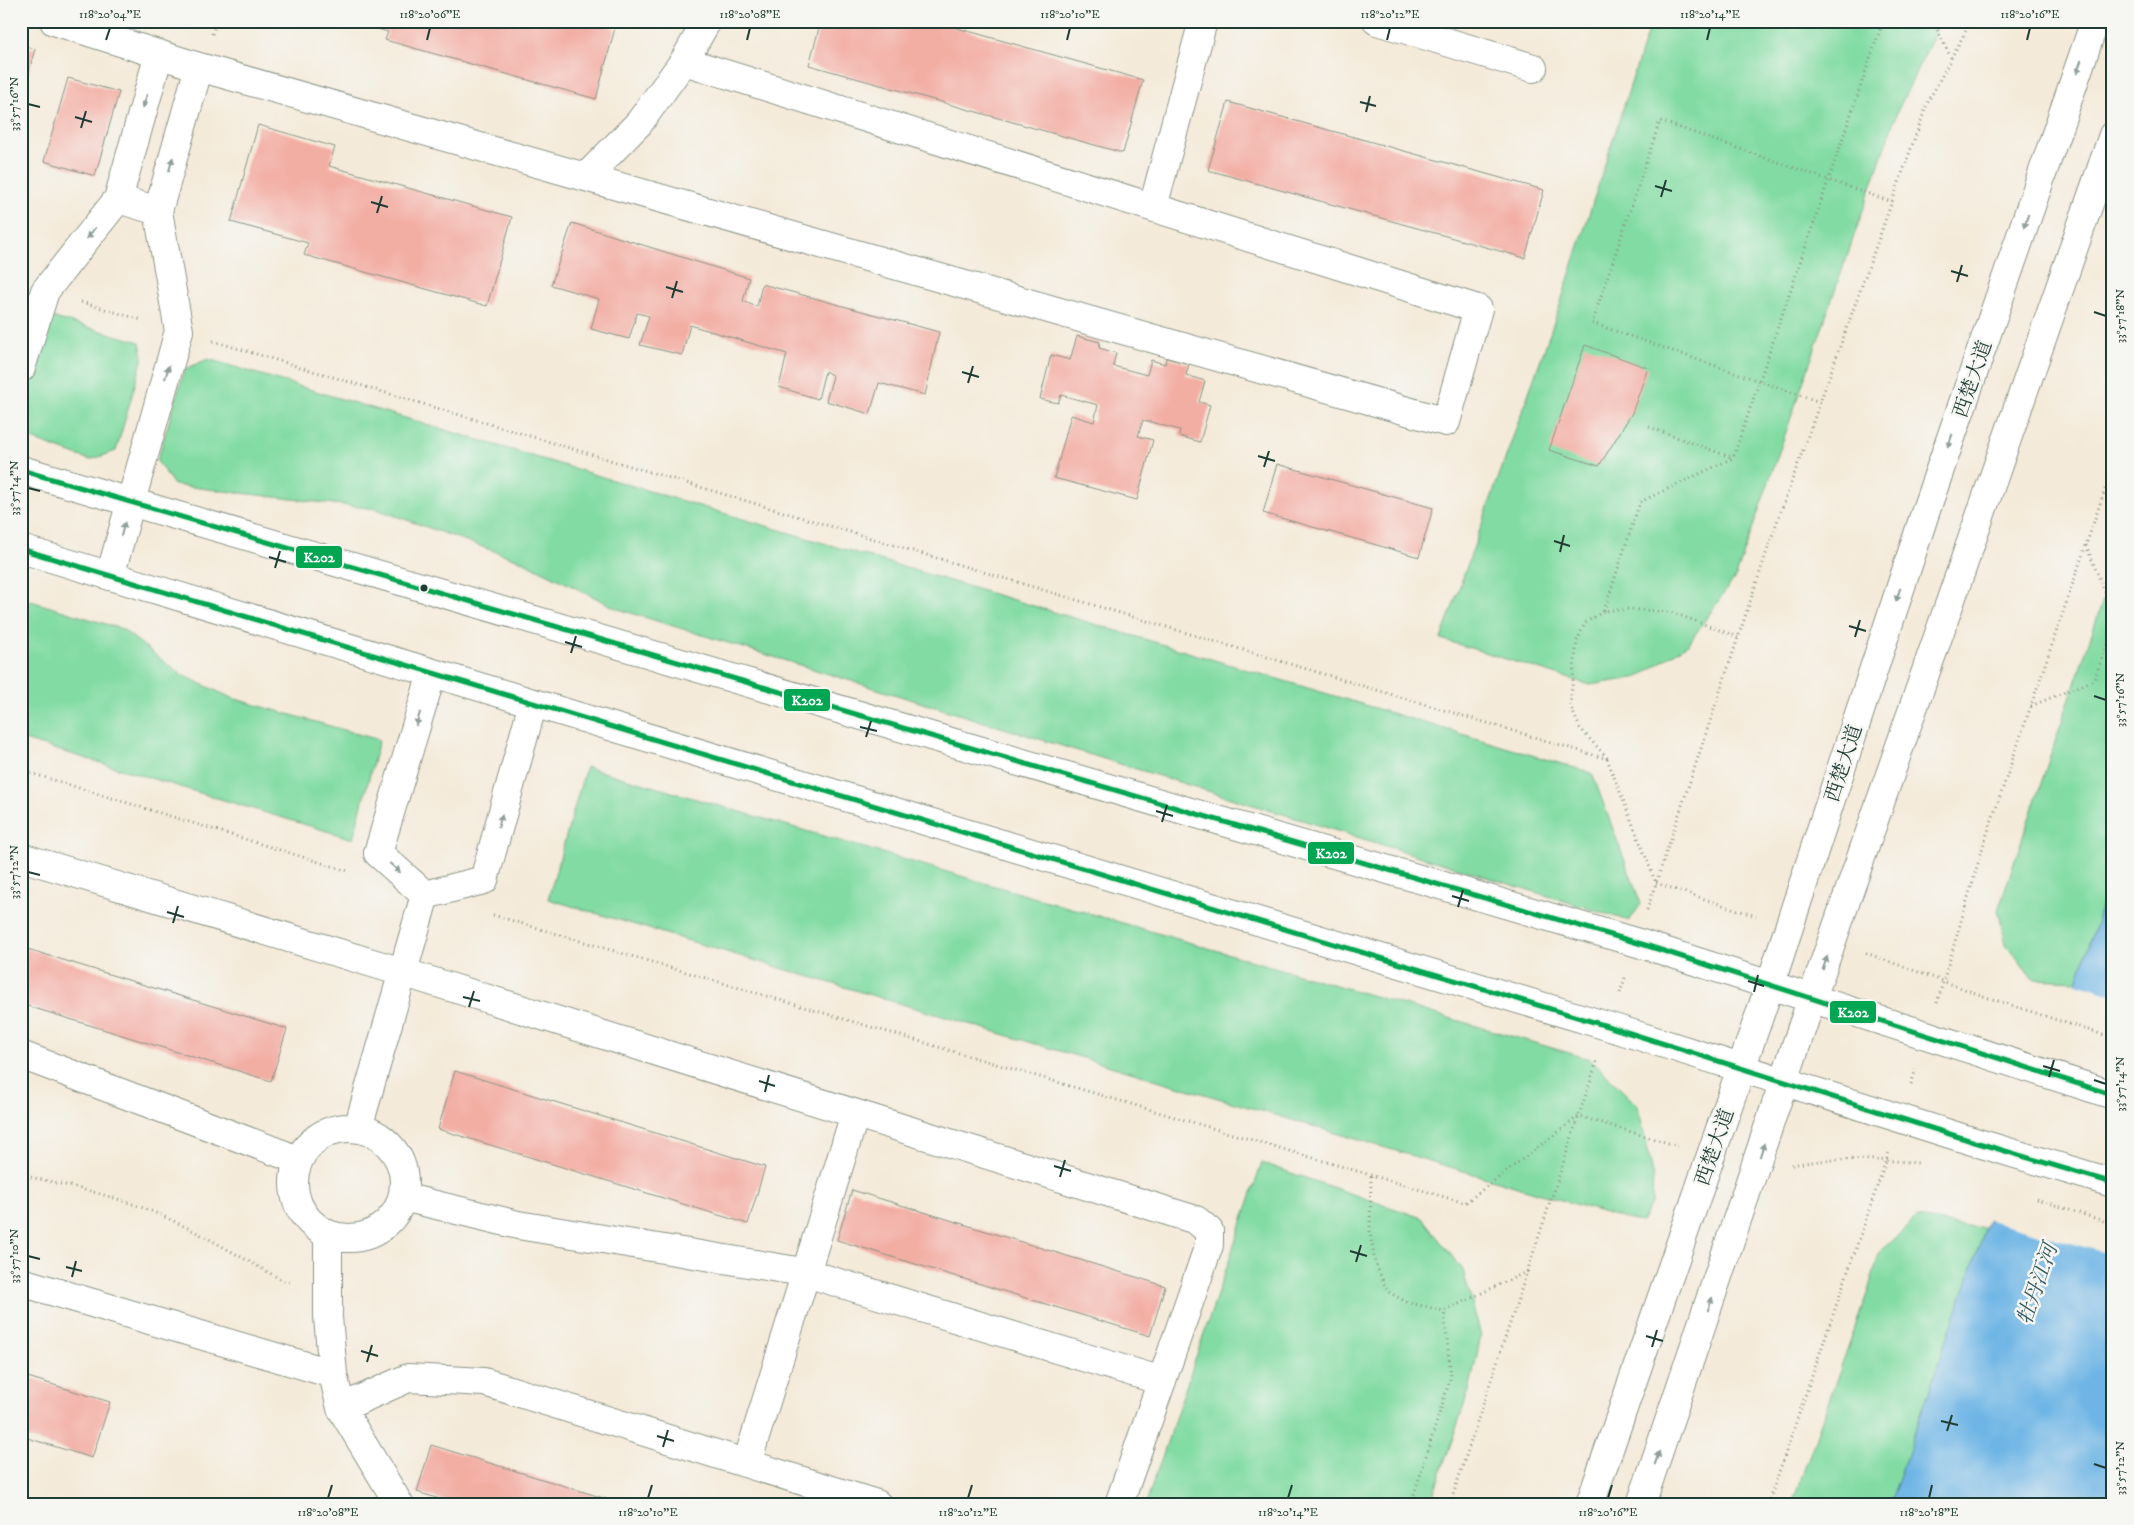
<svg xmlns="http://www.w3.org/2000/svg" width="2134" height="1525" viewBox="0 0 2134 1525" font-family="'IM FELL DW Pica','Noto Serif SC',serif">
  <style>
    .green { fill: #81dba2; stroke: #508c6b }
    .water { fill: #6eb5e5; stroke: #46798c }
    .pier { fill: #f4ead9 }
    .building { fill: #f3aea4 }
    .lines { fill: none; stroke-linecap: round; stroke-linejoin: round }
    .minor-casing { stroke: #8a9486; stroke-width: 30 }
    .major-casing { stroke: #8a9486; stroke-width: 30 }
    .highway-casing { stroke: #8a9486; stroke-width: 30 }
    .path { stroke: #8a9486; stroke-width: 3; stroke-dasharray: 1 4; stroke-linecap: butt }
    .minor { stroke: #fff; stroke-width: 28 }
    .major { stroke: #fff; stroke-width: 28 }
    .highway { stroke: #fff; stroke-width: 28 }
    .bus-1-casing { stroke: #f6f6f2; stroke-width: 9 }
    .bus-1 { stroke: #00a651; stroke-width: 5 }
    .oneway { fill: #8f9e9a }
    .ticks { fill: none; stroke: #1f3d34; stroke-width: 2 }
    .bus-dot { fill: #1f3d34; stroke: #f6f6f2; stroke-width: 2 }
    .labels { text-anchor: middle; stroke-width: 5; stroke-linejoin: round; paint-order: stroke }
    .street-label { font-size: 20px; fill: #1f3d34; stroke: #f6f6f2 }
    .water-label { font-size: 21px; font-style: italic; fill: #335b60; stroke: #f6f6f2 }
    .line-badge { stroke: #f6f6f2; stroke-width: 2 }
    .badge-label { font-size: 14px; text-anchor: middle; font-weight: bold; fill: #fff }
    .neatline { fill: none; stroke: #1f3d34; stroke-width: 2 }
    .ticks-label { font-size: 12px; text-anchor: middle; fill: #1f3d34 }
  </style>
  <rect width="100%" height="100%" fill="#f6f6f2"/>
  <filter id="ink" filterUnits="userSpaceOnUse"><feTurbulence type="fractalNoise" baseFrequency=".02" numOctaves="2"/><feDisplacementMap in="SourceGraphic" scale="10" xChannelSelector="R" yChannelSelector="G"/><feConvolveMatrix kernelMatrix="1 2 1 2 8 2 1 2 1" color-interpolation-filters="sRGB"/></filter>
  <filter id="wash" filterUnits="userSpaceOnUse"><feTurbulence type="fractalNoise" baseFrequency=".0096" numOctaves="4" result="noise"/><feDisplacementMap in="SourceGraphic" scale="20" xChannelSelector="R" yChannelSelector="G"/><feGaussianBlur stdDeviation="1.12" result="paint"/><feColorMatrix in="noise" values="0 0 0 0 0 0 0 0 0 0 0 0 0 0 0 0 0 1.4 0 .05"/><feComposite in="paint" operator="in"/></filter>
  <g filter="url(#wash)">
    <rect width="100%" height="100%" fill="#f4ead9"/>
    <path class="green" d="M1651,21H1941L1897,112L1736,576L1689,643L1639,677L1590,685L1441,639L1559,308Z
      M51,317L140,342L143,357L116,451L90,460L29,438L21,429V417Z
      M208,359L1592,773L1641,904L1629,921L618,609L522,561L376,509L174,485L157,461L185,369Z
      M2113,571V872L2077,981L2033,979L2006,944L1998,910Z
      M21,598L122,629L180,674L232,698L379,740L353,839L21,739Z
      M586,767L1590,1059L1638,1106L1653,1173L1652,1204L1641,1222L1625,1219L548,899Z
      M1262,1163L1422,1218L1463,1270L1481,1336L1469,1391L1430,1504H1146Z
      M1917,1218L1985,1229L1890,1504H1792L1868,1291L1880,1251Z"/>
    <path class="water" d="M2113,872V1489L2108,1504H1890L1985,1229L2077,981Z"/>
    <path class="pier" d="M2074,982L2113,995V1255L1986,1219Z"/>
    <g id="blocks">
      <path class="building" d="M350,21H592L615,28L596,99L385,40L388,32Z
        M821,21H932L1143,80L1123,153L809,65Z
        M21,45L35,49L22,96H21Z
        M68,78L119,92L95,176L44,161Z
        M1228,102L1544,190L1525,258L1208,170Z
        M258,125L335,147L329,166L512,217L487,306L304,255L308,243L231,222Z
        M572,223L749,278L743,301L757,307L762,284L939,332L925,395L879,383L870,414L826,401L833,376L825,371L818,399L779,387L787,354L690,325L682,355L640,345L649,316L637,313L629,339L591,329L599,299L551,285Z
        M1077,336L1100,342L1099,348L1116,353L1113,366L1147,375L1151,360L1165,364L1166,358L1189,364L1186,375L1205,381L1199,402L1210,405L1200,442L1179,436L1180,430L1143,420L1138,436L1153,440L1137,500L1054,478L1071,415L1094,422L1098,405L1061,395L1058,403L1040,399L1051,355L1070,360Z
        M1585,345L1648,368L1632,413L1599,466L1549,450Z
        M1277,464L1433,508L1419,557L1263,513Z
        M21,947L287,1029L271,1081L21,1004Z
        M455,1071L765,1167L748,1224L438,1129Z
        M852,1190L1165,1286L1150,1336L837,1240Z
        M21,1375L110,1402L92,1458L21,1436Z
        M431,1445L620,1503V1504H456L417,1492Z"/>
    </g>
  </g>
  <g filter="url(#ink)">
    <use href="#blocks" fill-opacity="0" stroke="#8a9486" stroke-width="1"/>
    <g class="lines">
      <g class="minor-casing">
        <path id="minor" d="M54,21L199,67L1446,422L1478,309L684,61
          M1377,21L1533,68
          M586,177L639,123L684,61L707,21
          M118,199L159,54
          M1153,207L1203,21
          M158,211L199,67
          M21,368L45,291L118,199L158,211L179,331L110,576
          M432,673L378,853L425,895L484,880L533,703
          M21,857L402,972L1196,1220L1209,1231V1245L1119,1504
          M21,1055L298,1160
          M358,1128L425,895
          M294 1183a55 55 0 1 1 110 0a55 55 0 1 1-110 0Z
          M403,1197L518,1225L803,1272L1162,1381
          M328,1234V1317L333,1374L341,1408L399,1504
          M21,1282L333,1374
          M341,1408L408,1378L484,1382L877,1504
          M747,1463L855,1114"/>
      </g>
      <g class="major-casing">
        <path id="major" d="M21,470L1645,945L2113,1095
          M21,549L1617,1029L1975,1142L2113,1183"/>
      </g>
      <g class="highway-casing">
        <path id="highway" d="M1590,1504L1770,985L1927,507L2095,21
          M1641,1504L1812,998L2113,135"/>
      </g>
      <path class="path" d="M1933,21L1951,58
        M212,34L217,21
        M81,302L142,320
        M213,341L1607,759L1656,883
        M1820,402L1592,323L1660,121L1892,202
        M1649,427L1733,458
        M2086,545L2113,612
        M1604,611L1640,502L1733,458L1883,21
        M2031,706L2094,680L2113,629
        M1607,758L1580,728L1570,705L1577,641L1585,623L1604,611L1629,609L1671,612L1738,637
        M21,770L348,871
        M1656,883L1756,916
        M1647,910L1771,539L1927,104L1971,21
        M493,915L1465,1203L1579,1116L1678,1146
        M1866,953L1989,998L2113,1038
        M1620,993L1626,975
        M1937,1003L1984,843L2113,466
        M1911,1084L1916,1069
        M1792,1165C1833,1157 1876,1159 1918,1163
        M21,1175C65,1185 109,1194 151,1211C197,1230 240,1257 284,1281L293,1283
        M1371,1176L1370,1233L1375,1262L1387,1291L1406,1302L1444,1311L1528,1271
        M2036,1199L2113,1224
        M1411,1504L1451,1376L1444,1311
        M1450,1504L1598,1058
        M1768,1504L1889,1152"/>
      <use href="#minor" class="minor"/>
      <use href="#major" class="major"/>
      <use href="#highway" class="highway"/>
      <g class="bus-1-casing">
        <path id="bus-1" d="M21,470L1645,945L2113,1095
          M21,549L1617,1029L1975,1142L2113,1183"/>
      </g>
      <use href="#bus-1" class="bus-1"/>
    </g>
    <defs><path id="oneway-solid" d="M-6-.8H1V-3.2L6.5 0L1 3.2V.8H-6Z" transform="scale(1.25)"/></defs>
    <g class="oneway">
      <use href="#oneway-solid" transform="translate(2079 67) rotate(109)"/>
      <use href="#oneway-solid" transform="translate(145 101) rotate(106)"/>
      <use href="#oneway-solid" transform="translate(171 164) rotate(-74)"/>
      <use href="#oneway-solid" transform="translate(2026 221) rotate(109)"/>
      <use href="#oneway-solid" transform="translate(91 233) rotate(128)"/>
      <use href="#oneway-solid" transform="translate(167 372) rotate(-74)"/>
      <use href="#oneway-solid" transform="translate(1950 441) rotate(109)"/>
      <use href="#oneway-solid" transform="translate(123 529) rotate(-74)"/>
      <use href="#oneway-solid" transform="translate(1898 595) rotate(108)"/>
      <use href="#oneway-solid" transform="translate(418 719) rotate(107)"/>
      <use href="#oneway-solid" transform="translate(500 821) rotate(-74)"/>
      <use href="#oneway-solid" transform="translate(395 868) rotate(41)"/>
      <use href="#oneway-solid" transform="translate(1825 963) rotate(-71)"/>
      <use href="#oneway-solid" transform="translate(1762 1150) rotate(-72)"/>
      <use href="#oneway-solid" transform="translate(1710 1304) rotate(-71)"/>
      <use href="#oneway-solid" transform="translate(1657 1458) rotate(-71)"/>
    </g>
  </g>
  <path class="ticks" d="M106,40L110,28M427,40L430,28M747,40L750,28M1067,40L1070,28M1387,40L1390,28M1707,40L1710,28M2027,40L2030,28M1360,102L1376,106M28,104L40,107M1366,112L1370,96M75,117L92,122M81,128L86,111M1655,186L1672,191M1661,197L1666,180M371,202L388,207M377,213L382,196M1951,271L1968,276M1957,282L1962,265M666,287L683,292M672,298L677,281M2094,312L2106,316M962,372L979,377M968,383L973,366M1258,456L1275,461M1264,467L1269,451M28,488L40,491M1554,541L1570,546M1560,552L1564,535M269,557L286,562M275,568L280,551M1849,626L1866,631M1855,637L1860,620M565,642L582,647M571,653L576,636M2094,696L2106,700M860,727L877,731M866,737L871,721M1156,811L1173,816M1162,822L1167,805M28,872L40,875M1452,896L1469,901M1458,907L1463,890M167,912L184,917M173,923L178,906M1748,981L1764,986M1754,992L1758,975M463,997L480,1001M469,1007L474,991M2043,1066L2060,1071M2049,1077L2054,1060M2094,1080L2106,1084M759,1081L775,1086M765,1092L769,1075M1054,1166L1071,1171M1060,1177L1065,1160M1350,1251L1367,1256M28,1256L40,1259M1356,1262L1361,1245M66,1267L82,1271M72,1277L76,1261M1646,1336L1663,1341M1652,1347L1657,1330M361,1351L378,1356M367,1362L372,1345M1941,1421L1958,1425M1947,1431L1952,1415M657,1436L674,1441M663,1447L668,1430M2094,1464L2106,1468M328,1498L332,1485M648,1498L652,1485M968,1498L972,1485M1288,1498L1292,1485M1608,1498L1612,1485M1929,1498L1932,1485"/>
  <circle class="bus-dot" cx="424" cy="588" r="4.5"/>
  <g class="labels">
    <g class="street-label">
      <text transform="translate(1972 379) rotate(-71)" y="7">西楚大道</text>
      <text transform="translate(1843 763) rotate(-72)" y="7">西楚大道</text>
      <text transform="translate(1714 1147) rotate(-71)" y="7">西楚大道</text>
    </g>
    <g class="water-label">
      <text transform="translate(2037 1284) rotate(-71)" y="7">牡丹江河</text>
    </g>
  </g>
  <g class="line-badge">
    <rect x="295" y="545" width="48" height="24" rx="5" fill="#00a651"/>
    <rect x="783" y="688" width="48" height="24" rx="5" fill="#00a651"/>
    <rect x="1307" y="841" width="48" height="24" rx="5" fill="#00a651"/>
    <rect x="1829" y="1000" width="48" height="24" rx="5" fill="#00a651"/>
  </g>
  <g class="badge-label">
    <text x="319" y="562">K202</text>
    <text x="807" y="705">K202</text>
    <text x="1331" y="858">K202</text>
    <text x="1853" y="1017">K202</text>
  </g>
  <rect width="2134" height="1525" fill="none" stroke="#f6f6f2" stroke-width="55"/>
  <rect x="28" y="28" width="2078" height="1470" class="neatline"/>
  <g class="ticks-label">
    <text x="110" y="18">118°20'04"E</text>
    <text x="430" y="18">118°20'06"E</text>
    <text x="750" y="18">118°20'08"E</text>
    <text x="1070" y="18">118°20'10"E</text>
    <text x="1390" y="18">118°20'12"E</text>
    <text x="1710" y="18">118°20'14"E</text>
    <text x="2030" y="18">118°20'16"E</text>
    <text transform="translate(14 104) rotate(-90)" y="4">33°57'16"N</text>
    <text transform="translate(2120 316) rotate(-90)" y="4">33°57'18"N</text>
    <text transform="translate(14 488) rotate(-90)" y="4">33°57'14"N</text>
    <text transform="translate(2120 700) rotate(-90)" y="4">33°57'16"N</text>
    <text transform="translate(14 872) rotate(-90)" y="4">33°57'12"N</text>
    <text transform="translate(2120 1084) rotate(-90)" y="4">33°57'14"N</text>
    <text transform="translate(14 1256) rotate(-90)" y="4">33°57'10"N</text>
    <text transform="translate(2120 1468) rotate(-90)" y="4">33°57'12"N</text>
    <text x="328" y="1516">118°20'08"E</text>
    <text x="648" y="1516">118°20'10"E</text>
    <text x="968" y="1516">118°20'12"E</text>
    <text x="1288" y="1516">118°20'14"E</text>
    <text x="1608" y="1516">118°20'16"E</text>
    <text x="1929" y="1516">118°20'18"E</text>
  </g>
</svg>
